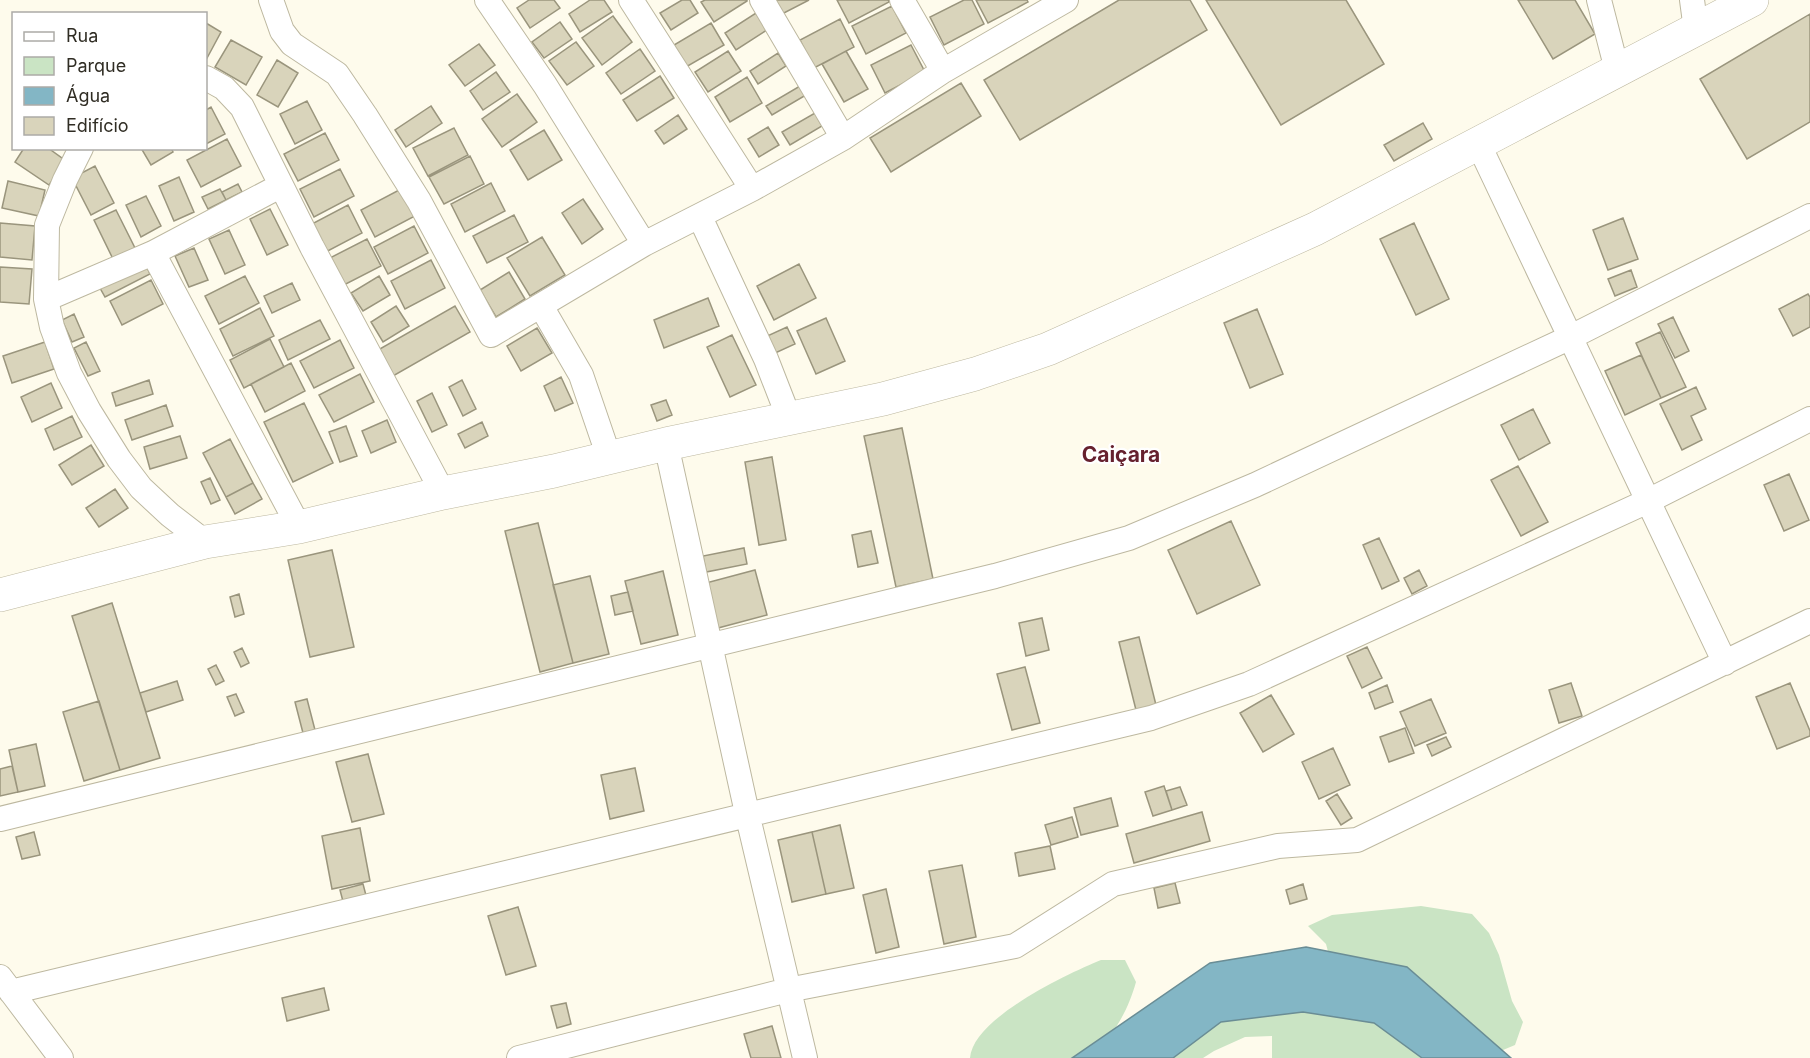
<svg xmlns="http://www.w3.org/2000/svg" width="1810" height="1058" viewBox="0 0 1810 1058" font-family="Inter,sans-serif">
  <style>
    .green { fill: #cae4c4 }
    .water { fill: #83b6c5; stroke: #6a8d95; stroke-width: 1.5 }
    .building { fill: #d9d4bb; stroke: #9a957d; stroke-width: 1.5 }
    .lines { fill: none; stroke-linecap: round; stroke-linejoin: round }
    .street-casing { stroke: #bdb8a0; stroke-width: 26 }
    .secondary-casing { stroke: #bdb8a0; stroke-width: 34 }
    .street { stroke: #fff; stroke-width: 24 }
    .secondary { stroke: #fff; stroke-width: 33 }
    .labels { text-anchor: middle; stroke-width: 4.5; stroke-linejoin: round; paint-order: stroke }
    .district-label { font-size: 21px; font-weight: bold; fill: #66212e; stroke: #fff }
  </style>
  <rect width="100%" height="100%" fill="#fefbec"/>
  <path class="green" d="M1421,906L1472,914L1489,933L1499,955L1512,1001L1523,1022L1515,1045L1491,1055L1434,1058H1272V1036L1245,1037L1214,1051L1203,1058H1137L1332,967L1326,944L1308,926L1332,915Z
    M1101,960H1125L1136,982C1127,1014 1114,1032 1093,1058H970C973,1018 1067,974 1101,960Z"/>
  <path class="water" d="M1306,947L1407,967L1511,1058H1422L1374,1023L1303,1012L1221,1022L1173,1058H1072L1210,963Z"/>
  <path class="building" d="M529,0H554L560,8L530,28L517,8Z
    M590,0H604L612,12L580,32L569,14Z
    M682,0H690L698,13L671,30L660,13Z
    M705,0H747V1L714,22L701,2Z
    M775,0H809L782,14Z
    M837,0H888L889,2L849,23Z
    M964,0H972L984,24L944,45L930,17Z
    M976,0H1027L1028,2L988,23Z
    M1119,0H1190L1207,30L1020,140L984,80Z
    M1206,0H1346L1384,64L1281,125Z
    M1518,0H1575L1595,34L1553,59Z
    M892,6L906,33L866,54L852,26Z
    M756,13L767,30L736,50L725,33Z
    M1810,14V122L1747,159L1700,79Z
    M613,16L632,42L602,65L582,38Z
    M840,19L854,47L814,68L800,40Z
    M560,22L572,39L544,58L532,42Z
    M206,23L221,32L206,60Z
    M711,23L724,45L686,67L674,45Z
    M231,40L262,57L246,85L215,67Z
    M576,42L594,66L567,85L549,61Z
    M479,44L495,65L465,86L449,65Z
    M911,45L925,72L885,93L871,65Z
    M640,49L655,71L621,94L606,73Z
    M728,51L741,71L708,92L695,72Z
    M846,51L868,89L844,102L822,64Z
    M778,53L786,66L758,84L750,71Z
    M277,60L298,73L278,107L257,95Z
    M496,72L510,92L483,110L470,91Z
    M660,76L674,98L637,121L623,100Z
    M747,77L762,103L730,122L715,97Z
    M961,83L981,116L891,172L870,138Z
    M800,86L806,95L772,115L766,106Z
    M517,94L537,122L502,147L482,119Z
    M307,101L322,130L295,144L280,114Z
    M431,106L442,123L406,147L395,130Z
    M211,107L225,134L206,144V110Z
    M815,113L822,126L790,145L782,132Z
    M678,115L687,129L664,144L655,131Z
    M1423,123L1432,139L1394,161L1384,145Z
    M768,127L779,145L759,157L748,139Z
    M454,128L468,155L428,176L413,148Z
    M544,130L562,160L528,180L510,150Z
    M325,133L339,160L298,181L284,154Z
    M227,139L241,166L201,187L187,160Z
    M24,148H48L66,161L49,185L15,162Z
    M141,148H171L173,152L151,165Z
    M470,156L484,184L444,204L429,177Z
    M95,166L114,203L91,215L72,178Z
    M340,169L354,196L314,217L300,189Z
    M179,177L194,212L174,221L159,186Z
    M8,181L45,190L39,216L2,208Z
    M491,183L505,211L465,232L451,204Z
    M238,184L242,192L226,200L222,192Z
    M220,189L226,200L208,209L202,197Z
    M401,189L415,216L375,237L361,210Z
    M146,196L161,226L141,237L126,205Z
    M583,199L603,229L582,244L562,213Z
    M348,205L362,233L322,254L308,226Z
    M270,209L288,245L267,255L250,219Z
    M116,210L135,248L113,259L94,220Z
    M514,215L528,242L487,263L473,236Z
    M1623,218L1638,259L1608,270L1593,230Z
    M0,223L35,226L32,260L0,257Z
    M1414,223L1449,299L1416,315L1380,239Z
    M414,226L428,253L388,274L374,247Z
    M229,230L245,265L225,274L209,239Z
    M542,237L565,275L530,296L507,258Z
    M367,239L381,266L340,287L326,260Z
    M194,248L208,280L189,287L175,256Z
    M431,260L445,288L405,309L391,281Z
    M799,264L816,298L774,320L757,286Z
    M146,265L150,274L105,297L100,288Z
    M0,267L32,269L29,304L0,302Z
    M1631,270L1637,287L1615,296L1608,279Z
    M509,272L525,299L496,317L480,290Z
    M245,276L259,303L219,324L205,296Z
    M379,276L390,295L363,311L351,293Z
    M151,280L163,304L122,325L110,301Z
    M292,283L300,300L272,313L264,296Z
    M1808,294L1810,297V327L1793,336L1779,309Z
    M708,298L719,326L664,348L654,320Z
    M396,306L409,326L383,342L371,322Z
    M455,306L470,332L393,376L378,350Z
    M260,308L274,336L233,356L220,329Z
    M1257,309L1283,374L1250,388L1224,323Z
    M74,314L84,337L72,342L62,320Z
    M1673,317L1689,351L1675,358L1658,324Z
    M826,318L845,361L816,374L797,331Z
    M320,320L330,339L288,360L279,340Z
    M787,327L795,344L773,354L765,337Z
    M537,328L552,353L521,371L507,346Z
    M1660,332L1686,387L1661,398L1636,343Z
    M732,335L756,385L730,397L707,347Z
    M270,339L284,367L244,388L230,360Z
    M340,340L354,368L314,388L300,361Z
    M45,342L54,369L12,383L3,356Z
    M86,342L100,371L88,376L74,348Z
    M1641,355L1661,398L1625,415L1605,371Z
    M291,363L305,391L265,412L251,384Z
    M360,374L374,402L334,422L319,395Z
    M561,377L573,403L555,411L544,386Z
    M149,380L153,394L116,406L112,393Z
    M462,380L476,409L463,416L449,387Z
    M51,383L62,408L32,422L21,397Z
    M1696,387L1706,409L1691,416L1702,440L1682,450L1660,404Z
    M432,393L447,425L432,432L417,401Z
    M666,400L672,415L657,421L651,405Z
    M304,403L333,463L293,482L264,422Z
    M166,405L173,426L132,440L125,420Z
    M1533,409L1550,443L1519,460L1501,425Z
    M72,416L82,437L54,450L45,429Z
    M387,420L396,442L371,453L362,431Z
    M482,422L488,436L465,448L458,434Z
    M346,426L357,456L340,462L329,432Z
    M902,428L933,579L896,587L864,436Z
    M180,436L187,458L150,469L144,447Z
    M230,439L253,483L226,497L203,453Z
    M91,445L104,466L72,485L59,465Z
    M772,457L786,540L759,545L745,462Z
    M1518,466L1548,522L1521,536L1491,480Z
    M1789,474L1809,520L1784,531L1764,485Z
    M210,478L220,500L211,504L201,482Z
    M253,483L262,499L235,514L226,497Z
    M115,489L128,508L99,527L86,508Z
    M1231,521L1260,585L1197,614L1168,550Z
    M538,523L573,663L540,672L505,531Z
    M871,531L878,563L858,567L852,535Z
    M1379,538L1399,581L1382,589L1363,545Z
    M744,548L747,564L706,572L703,556Z
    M332,550L354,647L310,657L288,560Z
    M755,570L767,615L718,628L706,583Z
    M1419,570L1427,586L1412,594L1404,578Z
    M663,571L678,635L641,644L625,581Z
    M590,576L609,654L573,663L553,585Z
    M628,592L633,611L615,615L611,596Z
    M239,594L244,614L235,617L230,597Z
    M112,603L160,758L120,770L72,616Z
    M1042,618L1049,650L1026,656L1019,623Z
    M1139,637L1157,709L1137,714L1119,642Z
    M1367,647L1382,678L1362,688L1347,656Z
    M242,648L249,663L241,667L234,652Z
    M216,665L224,681L216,685L208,669Z
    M1025,667L1040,723L1012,730L997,674Z
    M177,681L183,700L146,712L140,693Z
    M1571,683L1582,716L1559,723L1549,690Z
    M1790,683L1810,731V736L1777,749L1756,697Z
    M1387,685L1393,702L1375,709L1369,693Z
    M236,694L244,712L235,716L227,697Z
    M1271,695L1294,734L1263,752L1240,713Z
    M307,699L315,730L303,733L295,702Z
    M1431,699L1446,733L1415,746L1400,712Z
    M99,701L120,770L84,781L63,712Z
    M1405,728L1414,753L1389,762L1380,737Z
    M1446,737L1451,747L1432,756L1427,745Z
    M36,744L45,786L18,792L9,750Z
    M1333,748L1350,785L1319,799L1302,762Z
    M368,754L384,814L352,822L336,762Z
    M12,766L18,792L0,796V769Z
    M635,768L644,811L610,819L601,775Z
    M1164,786L1172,810L1153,816L1145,792Z
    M1180,787L1187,805L1172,810L1166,791Z
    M1337,794L1352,818L1341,825L1326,801Z
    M1111,798L1118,826L1081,835L1074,808Z
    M1202,812L1210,841L1134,863L1126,834Z
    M1072,817L1078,837L1051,845L1045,825Z
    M840,825L854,888L826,894L812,832Z
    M360,828L370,881L332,889L322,836Z
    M34,832L40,855L22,859L16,837Z
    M812,832L826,894L792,902L778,840Z
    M1050,846L1055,869L1019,876L1015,853Z
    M962,865L976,937L944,944L929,871Z
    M1175,883L1180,903L1158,908L1154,888Z
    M363,884L368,903L345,909L340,890Z
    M1303,884L1307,899L1290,904L1286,890Z
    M886,889L899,947L876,953L863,895Z
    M518,907L536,966L506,975L488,916Z
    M324,988L329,1010L287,1021L282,998Z
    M566,1003L571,1024L557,1028L551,1006Z
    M772,1026L781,1058H751L744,1034Z"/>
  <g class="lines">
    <g class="street-casing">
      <path id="street" d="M271,0L282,31L292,44L337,74L365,115L419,201L491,335L644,244L752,189L843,138L943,71L1066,0
        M487,0L545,85L644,244
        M631,0L752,189
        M762,0L843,138
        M902,0L943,71
        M1599,0L1617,70
        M1692,0L1696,30
        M206,78L224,88L242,107L312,247L443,493
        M1478,143L1725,663
        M81,148L65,180L47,225L46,299L52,327L69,373L89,411L119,459L141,488L170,515L205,542
        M700,217L766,359L789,418
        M153,253L299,527
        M46,299L153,253L280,186
        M541,306L581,375L609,457
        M666,444L747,813L805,1058
        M0,819L995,576L1129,538L1255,485L1571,337L1810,216
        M0,977L61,1058
        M11,992L1151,718L1249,684L1648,501L1810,419
        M519,1058L788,990L1015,946L1113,884L1278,846L1357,840L1810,621"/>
    </g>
    <g class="secondary-casing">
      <path id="secondary" d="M0,595L205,542L299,527L443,493L554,471L666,444L883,399L975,374L1048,349L1315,229L1752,0"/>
    </g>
    <use href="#street" class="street"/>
    <use href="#secondary" class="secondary"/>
  </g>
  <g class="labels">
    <g class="district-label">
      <text x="1121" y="462">Caiçara</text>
    </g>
  </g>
  <rect x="12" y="12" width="195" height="138" fill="#ffffff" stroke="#acaba7" stroke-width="1.5"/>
  <rect x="24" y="32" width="30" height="9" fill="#ffffff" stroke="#acaba7" stroke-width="1.5"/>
  <text x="66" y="42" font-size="18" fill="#302d24">Rua</text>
  <rect x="24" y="57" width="30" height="18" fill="#cae4c4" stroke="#acaba7" stroke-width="1.5"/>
  <text x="66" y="72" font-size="18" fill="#302d24">Parque</text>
  <rect x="24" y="87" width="30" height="18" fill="#83b6c5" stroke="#acaba7" stroke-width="1.5"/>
  <text x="66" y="102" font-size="18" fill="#302d24">Água</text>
  <rect x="24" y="117" width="30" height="18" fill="#d9d4bb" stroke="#acaba7" stroke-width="1.5"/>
  <text x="66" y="132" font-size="18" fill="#302d24">Edifício</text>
</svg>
